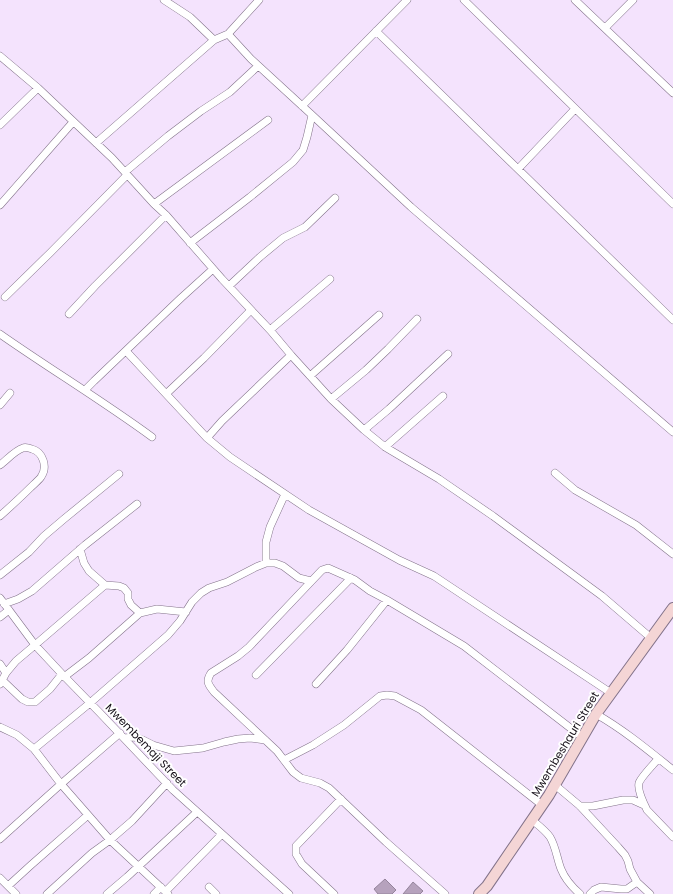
<svg xmlns="http://www.w3.org/2000/svg" width="673" height="894" viewBox="0 0 673 894" font-family="Poppins,sans-serif">
  <style>
    .building { fill: #b6a2bd; stroke: #94849b }
    .lines { fill: none; stroke-linecap: round; stroke-linejoin: round }
    .street-casing { stroke: #83738a; stroke-width: 8 }
    .secondary-casing { stroke: #83738a; stroke-width: 12 }
    .street { stroke: #fff; stroke-width: 7 }
    .secondary { stroke: #f4d5d5; stroke-width: 10 }
    .labels { text-anchor: middle; stroke-width: 4; stroke-linejoin: round; paint-order: stroke }
    .street-label { font-size: 11px; fill: #150f18; stroke: #fff }
  </style>
  <rect width="100%" height="100%" fill="#f4e3fd"/>
  <path class="building" d="M385,879L396,890L392,894H378L374,889Z
    M413,882L423,891L420,894H403Z"/>
  <g class="lines">
    <g class="street-casing">
      <path id="street" d="M164,0L190,17L214,40
        M464,0L673,204
        M575,0L673,93
        M605,28L633,0
        M376,31L673,320
        M228,34L251,59L312,115
        M0,56L38,88L112,158L154,204L166,215L222,279L270,330L291,355L331,399L364,430L385,447L439,479L493,516L602,596L651,638
        M302,106L407,0
        M0,125L38,88
        M96,143L214,40L228,34L259,0
        M518,169L575,109
        M125,172L168,136L201,111L230,92L258,66
        M154,204L268,120
        M0,205L73,122
        M190,243L250,197L293,162L303,150L307,137L312,115L411,207L673,432
        M229,286L260,257L283,238L305,227L335,198
        M5,297L50,253L127,175
        M69,314L95,286L166,215
        M270,330L330,279
        M0,334C50,369 103,401 152,437
        M126,351L207,438L230,457L309,510L399,560L434,576L611,693
        M310,376L379,315
        M85,390L94,381L181,298L213,269
        M166,394L204,358L251,310
        M331,399L366,370L388,349L417,319
        M0,405L10,393
        M364,430L389,409L448,354
        M207,438L222,421L291,355
        M385,447L443,396
        M0,465C7,460 14,451 23,448C25,447 29,448 32,449C43,452 48,467 41,477C38,481 33,485 30,488C20,498 10,507 0,516
        M555,473L575,490L636,525L673,554
        M80,549L84,563L89,571L105,585L119,586L124,588L128,593V599L131,605L140,613
        M266,563V542L270,527L285,494
        M0,575L29,552L44,536L64,519L119,474
        M0,598L35,645L62,674L100,713L173,790L289,894
        M4,604L18,599L32,591L85,545L137,504
        M0,617L9,610
        M0,664L6,673
        M256,675L351,578
        M64,677L89,658L140,613L157,609L186,612
        M2,680L22,699L28,702H35L50,689L62,674
        M0,684L6,673L16,661L35,645L105,585
        M316,684L347,650L387,600
        M596,714C624,730 648,750 673,770
        M0,727L17,735L34,749L61,784L110,840L168,894
        M124,738L134,737L143,740L153,745L174,751L203,748L224,742L238,739L250,738L265,740
        M34,749L90,703L168,635L180,621L192,602L201,593L209,588L227,582L256,567L266,563H275L283,566L299,578L311,581
        M658,759C654,764 641,777 639,783C637,790 644,804 647,810L673,837
        M284,760L313,745L344,725L380,696L387,695L395,696L421,710L542,805
        M555,785L580,806L618,847L625,855L628,861L630,869L637,882L650,894
        M580,806H593L623,800H633L644,805
        M532,820C538,825 545,830 550,837C556,847 557,859 561,869C565,879 572,887 580,894
        M0,839L61,784L120,733
        M0,878L16,894
        M8,886L31,865L88,815
        M209,887L216,894
        M166,891L222,834
        M47,894L92,853L110,840L132,821L167,783
        M107,894L127,877L197,812
        M154,894L161,887
        M334,894L302,864L296,854V846L341,799
        M445,894L386,842L329,788L320,783L301,778L293,772L277,751L214,692C209,685 205,682 211,673L238,656L249,647L322,570L328,568L355,580L370,591L387,600L464,646L582,737
        M590,894L594,890L601,887L621,889H627L637,882"/>
    </g>
    <g class="secondary-casing">
      <path id="secondary" d="M479,894L487,886L549,795L596,714L673,608"/>
    </g>
    <use href="#street" class="street"/>
    <use href="#secondary" class="secondary"/>
  </g>
  <g class="labels">
    <g class="street-label">
      <text transform="translate(565 744) rotate(-59)" y="4">Mwembeshauri Street</text>
      <text transform="translate(146 745) rotate(46)" y="4">Mwembemaji Street</text>
    </g>
  </g>
</svg>
